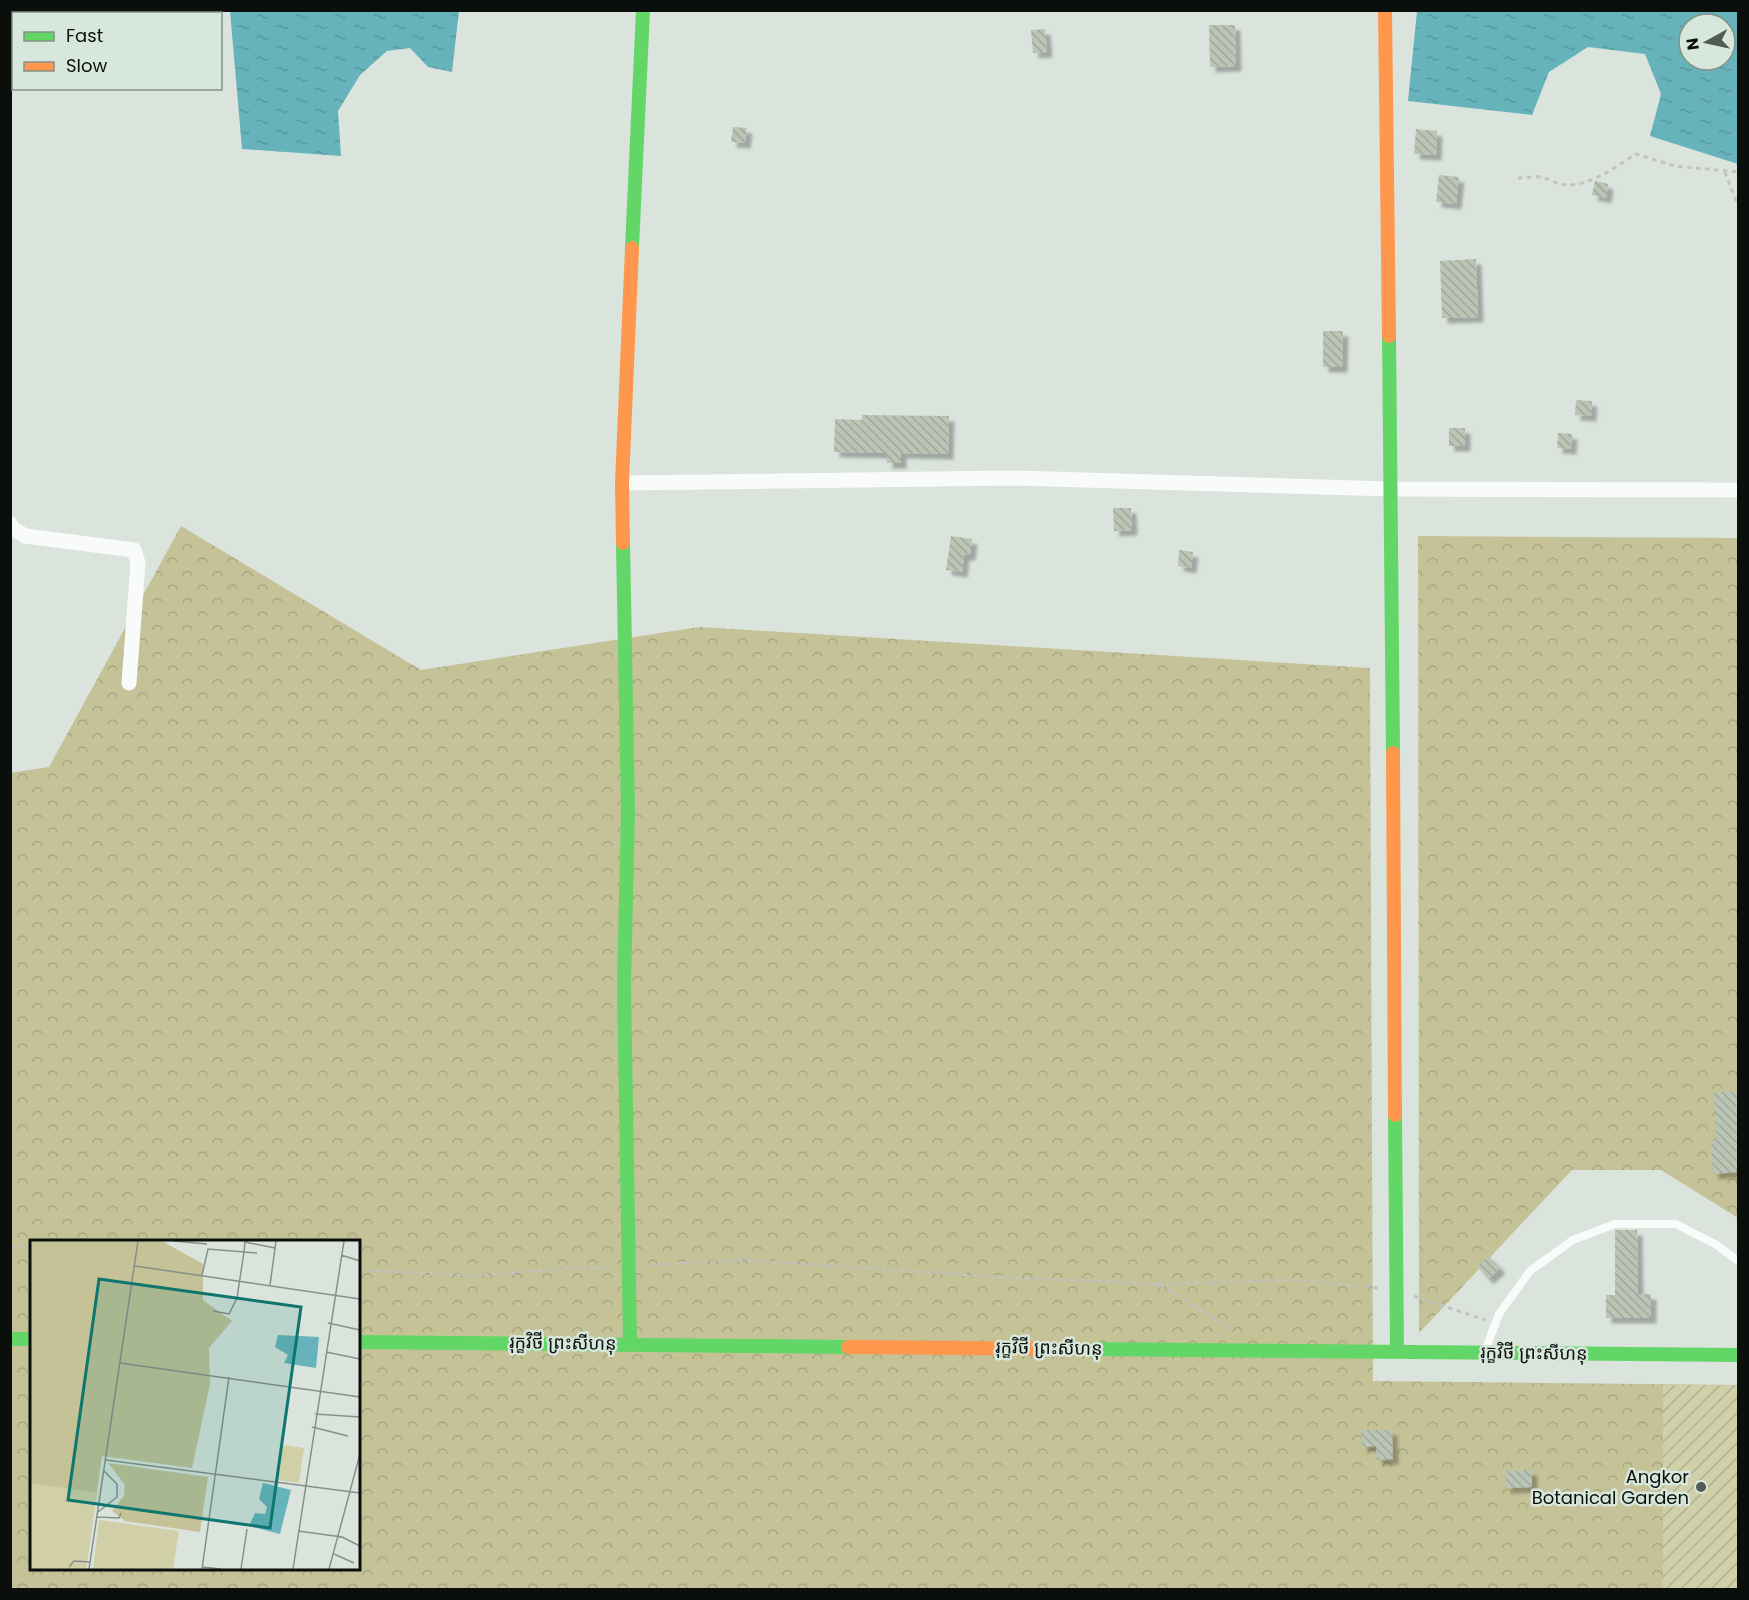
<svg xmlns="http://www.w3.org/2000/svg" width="1749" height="1600" viewBox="0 0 1749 1600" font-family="Poppins,'Noto Sans Khmer',sans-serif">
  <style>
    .forest { fill: url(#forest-crowns); fill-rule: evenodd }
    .garden { fill: url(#garden-furrows) }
    .water { fill: url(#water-ripples); fill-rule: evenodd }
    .building { fill: url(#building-back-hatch); filter: url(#shadow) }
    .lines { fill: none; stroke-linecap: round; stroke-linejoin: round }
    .path { stroke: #c0c3c1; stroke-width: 3; stroke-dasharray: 4.5 4.5; stroke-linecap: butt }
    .lane { stroke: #f9fbfa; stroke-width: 8 }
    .street { stroke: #f9fbfa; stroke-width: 15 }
    .fast { stroke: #63d668; stroke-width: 14 }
    .slow { stroke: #ff974d; stroke-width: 14 }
    .poi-dot { fill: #535a54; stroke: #d7e7db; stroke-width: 2 }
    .labels { text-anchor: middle; stroke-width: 5; stroke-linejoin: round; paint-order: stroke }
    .street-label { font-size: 18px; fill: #0a0f0b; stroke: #d7e7db }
    .poi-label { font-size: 18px; fill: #0a0f0b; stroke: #d7e7db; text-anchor: end }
    .inset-road { fill: none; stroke: #878f89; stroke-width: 1.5 }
    .view { fill: #0f766e; fill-opacity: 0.15; stroke: #0f766e; stroke-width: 3 }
    .inset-edge { fill: none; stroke: #0a0f0b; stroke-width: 3 }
  </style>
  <defs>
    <pattern id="forest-crowns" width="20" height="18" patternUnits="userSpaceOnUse" patternTransform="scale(1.5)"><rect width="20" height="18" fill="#c5c297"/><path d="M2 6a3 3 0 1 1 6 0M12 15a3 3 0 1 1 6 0" fill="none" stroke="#a8a681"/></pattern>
    <pattern id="garden-furrows" width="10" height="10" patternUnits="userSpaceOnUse" patternTransform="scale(1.5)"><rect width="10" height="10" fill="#d1cfa8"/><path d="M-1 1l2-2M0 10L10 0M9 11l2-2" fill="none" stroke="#b2b18f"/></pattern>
    <pattern id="water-ripples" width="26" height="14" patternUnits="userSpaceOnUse" patternTransform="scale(1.5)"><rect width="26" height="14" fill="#67b3bb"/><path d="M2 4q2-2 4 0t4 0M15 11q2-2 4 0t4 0" fill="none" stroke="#58999f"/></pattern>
    <pattern id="building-back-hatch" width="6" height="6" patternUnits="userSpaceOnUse" patternTransform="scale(1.5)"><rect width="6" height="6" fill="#bbc5b5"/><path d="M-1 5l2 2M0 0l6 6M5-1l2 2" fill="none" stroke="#9fa89a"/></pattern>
    <filter id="shadow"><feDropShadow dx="5.5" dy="5.5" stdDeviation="1.5" flood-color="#0004"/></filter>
  </defs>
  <rect width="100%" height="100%" fill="#dae4dd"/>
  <path class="forest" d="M181,526L421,670L699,627L1370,668L1373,1381L1738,1385V1589H11L10,773L49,767ZM32,1242H358V1568H32Z
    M1418,536L1738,538V1218L1661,1170H1572L1419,1333Z"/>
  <path class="garden" d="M1663,1385H1738V1589H1663Z"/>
  <path class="water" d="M230,11H459L452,72L428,67L410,48L387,51L360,75L338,111L341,156L242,149Z
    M1417,11H1738V164L1650,136L1661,94L1645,54L1588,47L1549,72L1532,115L1408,101ZM1689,24H1725V60H1689Z"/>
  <path class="building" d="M1209,25H1235L1236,66L1210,67Z
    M1045,29L1047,52L1033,53L1031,30Z
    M733,127L747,128L745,143L731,142Z
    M1416,129L1437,131L1436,155L1414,154Z
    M1439,175L1459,177L1456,204L1436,202Z
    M1595,181L1608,184L1606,198L1592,195Z
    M1476,259L1478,317L1442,318L1440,261Z
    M1323,331H1343L1342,367H1323Z
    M1576,400L1592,401L1591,416L1575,415Z
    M862,415L949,416L948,454L901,453V463H887V453L834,452L835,419L862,420Z
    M1449,428H1465V446H1449Z
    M1558,433L1572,434L1571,449L1557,448Z
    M1113,508H1131L1132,530L1114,531Z
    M951,536L972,539L970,555H964L962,572L946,570Z
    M1179,550L1193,552L1191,568L1178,566Z
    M1714,1092H1738V1172L1713,1174L1711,1141H1716Z
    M1615,1230H1637L1638,1294H1651V1318H1606V1295H1615Z
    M1489,1256L1500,1268L1488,1279L1477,1266Z
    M1361,1430H1392L1393,1459L1377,1460L1376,1446L1362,1447Z
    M1532,1470V1487L1506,1488V1471Z"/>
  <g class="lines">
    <path class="path" d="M1725,172L1738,206
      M1518,178C1525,178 1534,176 1541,177C1550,179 1558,185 1568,185C1593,185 1616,166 1636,154L1675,166L1738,172
      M10,1247L32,1246
      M648,1265L743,1260L998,1277L1158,1284L1233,1330
      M358,1270L474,1276L561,1269L611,1267
      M1158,1284L1292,1280L1379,1288
      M1414,1296L1485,1320"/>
    <path class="lane" d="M1485,1351L1499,1314L1530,1271L1573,1240L1615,1224H1676L1717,1245L1738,1261"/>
    <path class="street" d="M622,483L1013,478L1391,489L1738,490
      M10,523L12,528L25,536L134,550L138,563L129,683"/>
    <path class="fast" d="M632,248L643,10
      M1389,336L1393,753
      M623,543L628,810L624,985L630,1344
      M1395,1115L1397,1351
      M10,1339H32
      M358,1342L848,1347
      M1087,1349L1738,1355"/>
    <path class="slow" d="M1385,10L1389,336
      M623,543L622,483L632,248
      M1393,753L1395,1115
      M848,1347L1087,1349"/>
  </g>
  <circle class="poi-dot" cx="1701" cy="1487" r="6"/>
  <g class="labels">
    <g class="street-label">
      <text transform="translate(563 1343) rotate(1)" y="6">រុក្ខវិថី ព្រះសីហនុ</text>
      <text transform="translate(1049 1348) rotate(1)" y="6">រុក្ខវិថី ព្រះសីហនុ</text>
      <text transform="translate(1534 1353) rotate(1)" y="6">រុក្ខវិថី ព្រះសីហនុ</text>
    </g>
    <g class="poi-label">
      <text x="1689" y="1483">Angkor<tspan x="1689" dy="21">Botanical Garden</tspan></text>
    </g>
  </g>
  <g transform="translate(30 1240)">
    <rect width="330" height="330" fill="#dae4dd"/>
    <path d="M0,1H132L173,24V60L202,81L179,108L180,144L162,228L72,216L56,329L0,327ZM78,223L178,237L170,292L95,281L82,271L94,256L95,245Z" fill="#c5c297"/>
    <path d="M253,205L274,208L269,243L248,240ZM69,280L149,291L143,329H63Z" fill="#d1cfa8"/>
    <path d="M0,243L67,253L56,329H0Z" fill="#d1cfa8"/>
    <path d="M248,95L289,97L286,128L254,123L258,115L245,107ZM233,243L261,250L250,294L219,286L225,273L235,274L237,267L229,259Z" fill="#67b3bb"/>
    <path class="inset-road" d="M144,1L177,4M215,2L245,8M311,15L330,21M105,26L330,59M172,35L178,9L214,12L215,1M240,45L246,1M183,71L199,74L207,58L214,12L227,13M298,83L330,90M296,112L330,119M90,123L330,157M285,174L330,177M282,187L318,196M76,220L330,253M68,272L87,257V244L74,231M67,277L89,278L91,273M268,291L312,297L330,306M304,314L324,323M39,327L44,321L60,322M172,327L191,329M59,329L108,1M172,329L199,137M211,329L217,289M263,329L314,1M299,329L330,214"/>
    <path class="view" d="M69,39L271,67L240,288L38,260Z"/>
    <rect width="330" height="330" class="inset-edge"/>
  </g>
  <rect width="1749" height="1600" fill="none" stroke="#0a0f0b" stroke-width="24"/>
  <rect x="12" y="12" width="210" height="78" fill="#d7e7db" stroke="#859188" stroke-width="1.5"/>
  <rect x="24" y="32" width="30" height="9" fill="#63d668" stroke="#859188" stroke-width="1.5"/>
  <text x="66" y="42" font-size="18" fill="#0a0f0b">Fast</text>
  <rect x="24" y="62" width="30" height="9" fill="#ff974d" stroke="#859188" stroke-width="1.5"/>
  <text x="66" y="72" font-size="18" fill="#0a0f0b">Slow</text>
  <g transform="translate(1707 42) rotate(262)"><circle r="28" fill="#d7e7db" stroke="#859188" stroke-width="1.5"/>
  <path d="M0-4.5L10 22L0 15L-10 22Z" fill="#535a54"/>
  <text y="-9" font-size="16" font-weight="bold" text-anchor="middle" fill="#0a0f0b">N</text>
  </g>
</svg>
